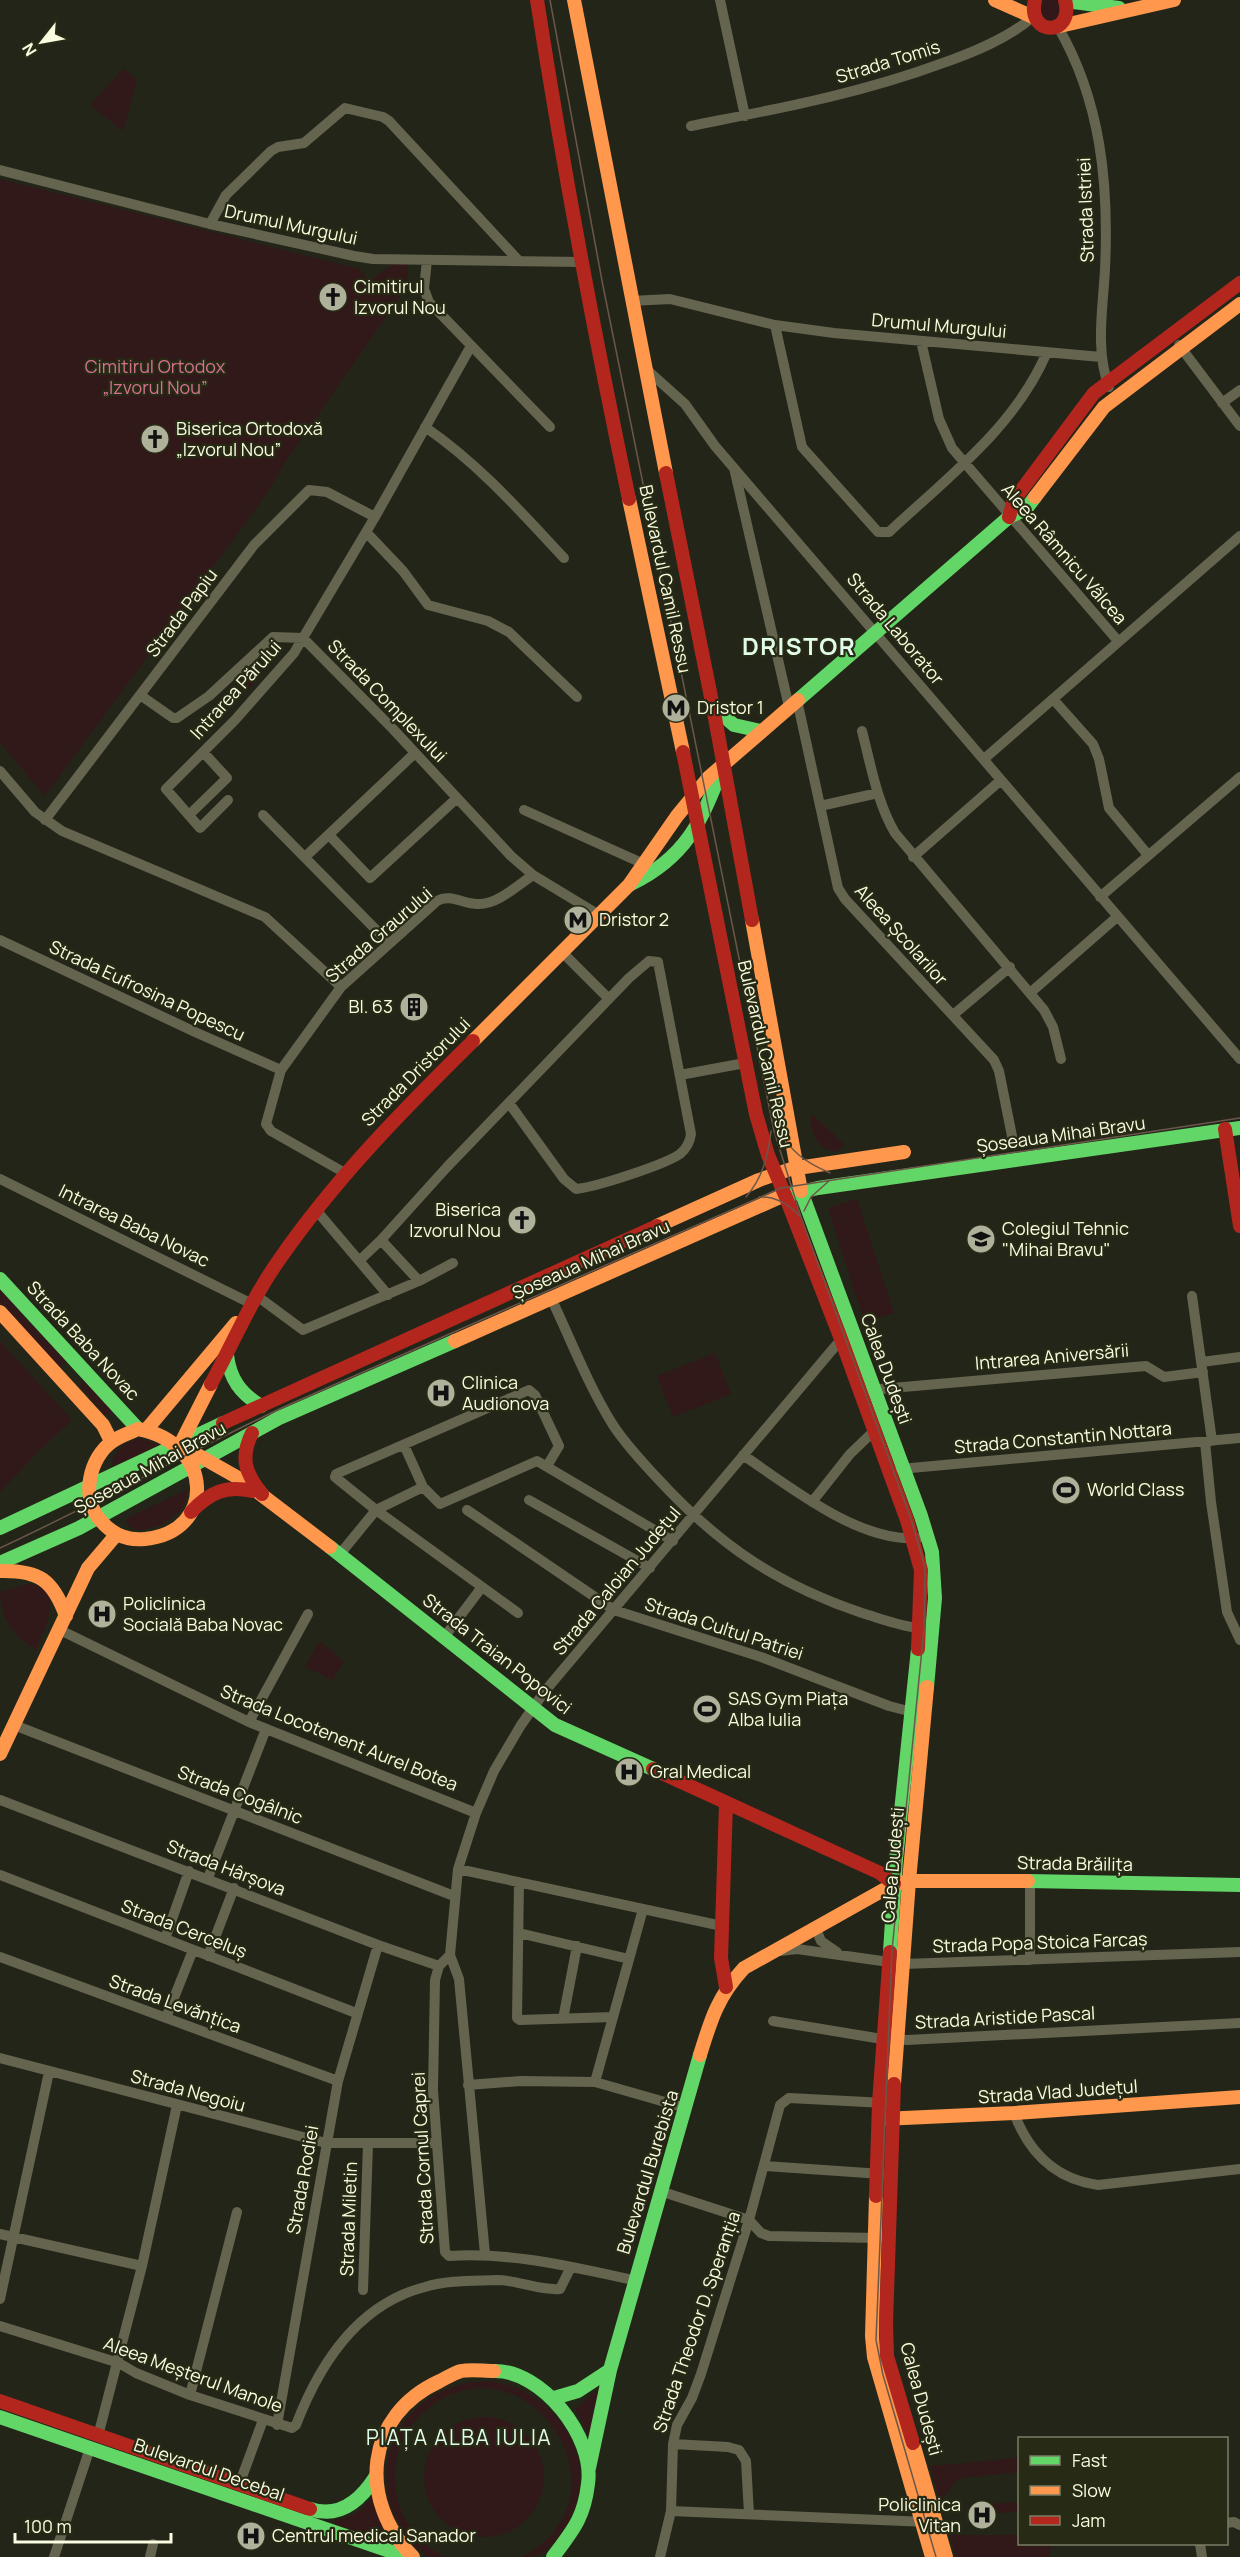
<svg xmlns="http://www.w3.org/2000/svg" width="1240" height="2557" viewBox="0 0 1240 2557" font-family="Manrope,sans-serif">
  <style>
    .green { fill: #31191a }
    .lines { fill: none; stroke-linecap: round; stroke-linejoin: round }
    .street { stroke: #64644f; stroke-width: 10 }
    .fast { stroke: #63d668; stroke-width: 14 }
    .slow { stroke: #ff974d; stroke-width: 14 }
    .jam { stroke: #b3261e; stroke-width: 14 }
    .tram { stroke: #6b5749; stroke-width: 1.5 }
    .labels { text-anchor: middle; stroke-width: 4.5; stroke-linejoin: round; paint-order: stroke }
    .street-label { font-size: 18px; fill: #fafcdf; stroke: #272a14 }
    .poi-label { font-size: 18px; fill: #fafcdf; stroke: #272a14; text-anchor: start }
    .park-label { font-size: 18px; fill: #d77190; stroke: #272a14 }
    .quarter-label { font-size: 21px; letter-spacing: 1.5px; fill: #e1fcea; stroke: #272a14 }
    .district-label { font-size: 24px; font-weight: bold; letter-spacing: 1.5px; fill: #e1fcea; stroke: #272a14 }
  </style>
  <rect width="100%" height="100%" fill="#242519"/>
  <path class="green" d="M1042,0H1058L1061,17L1046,22L1037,9Z
    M124,68L137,80L123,131L90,105Z
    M0,179L360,269L369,281L395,263L408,264V285L290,455L261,502L45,796L0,743Z
    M255,664L264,672L248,690L238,683Z
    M813,1115L844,1144L837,1152C817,1149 812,1135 810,1117Z
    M857,1199L894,1313L864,1322L828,1208Z
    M0,1289L67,1362L62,1363L60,1368L0,1303Z
    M0,1341L72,1420L40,1450L0,1492Z
    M715,1353L731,1394L673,1417L657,1376Z
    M82,1379L112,1410L110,1415H105L80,1386Z
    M139,1438L162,1446L112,1466C114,1449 124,1444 139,1438Z
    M188,1489C187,1497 186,1504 180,1511C170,1522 135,1541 126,1521L129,1517Z
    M29,1584C67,1588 44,1630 36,1649C14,1639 0,1616 0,1592Z
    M319,1641L344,1661L333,1680L305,1667Z
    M490,2381C563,2391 607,2470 562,2532C549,2550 544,2557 522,2557C641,2493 520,2326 424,2412C406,2428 395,2451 395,2476C394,2511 414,2540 444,2557H428C348,2496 391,2380 490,2381Z
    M605,2383L590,2436L575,2409Z
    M424 2477a60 60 0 1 1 120 0a60 60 0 1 1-120 0Z
    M1019,2458V2472L962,2478L956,2481L940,2502L930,2466Z
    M372,2498L387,2542L335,2524V2520C352,2518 362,2511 372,2498Z
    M1019,2502V2512L969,2515L968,2505Z
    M950,2535H1019L1020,2544H1052L1049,2557H956Z"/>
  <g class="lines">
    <path class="street" d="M720,0L745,116
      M1058,27C1101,101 1109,184 1105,269C1103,308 1095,350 1109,387
      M691,126C775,109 859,94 940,64C972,53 1007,39 1033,17
      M0,170L210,224L354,256L373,259L581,262
      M210,224L226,195L271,151L278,147L304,143L345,108L383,117L389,121L519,261
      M427,260L424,289L429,302L550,427
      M631,301L670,299L775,325L834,333L1101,357
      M775,325L802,447L878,532H889C947,478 1016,426 1047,352
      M921,341L939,419L952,448L1118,641
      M1179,345L1240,426
      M646,369L685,404L715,446L1240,1059
      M1222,403L1240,390
      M425,427C479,464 520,511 564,558
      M734,468L789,707
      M366,532L403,571L428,605L488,621L509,632L577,697
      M140,695L173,718H177L209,696L273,637L303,638L393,729L511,856L533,875L599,915
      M1053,699L1093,744L1099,759L1109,808L1148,855
      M797,700L838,888L845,899L994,1060L999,1071L1012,1136
      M862,731C871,766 877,802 895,833L1044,1010L1053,1027L1061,1059
      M984,759L1240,536
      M0,771L35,812L62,831L265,917L341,987
      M228,800L200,828L166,789L235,720L294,653L375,517L471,346
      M820,806L878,793
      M524,810L644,864
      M189,815L227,778L203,752
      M263,815L389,943
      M45,820L254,545L309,490L327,492L375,517
      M329,835L370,878L457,798
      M305,857L415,753
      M913,857L1001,780
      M1100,897L1240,777
      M0,940L195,1032L281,1070
      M562,952L609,999
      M1030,993L1117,917
      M953,1015L1010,967
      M680,1075L745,1063
      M345,1173L271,1131L266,1124L281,1070L341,987L437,901C451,893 464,905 479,904C498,904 518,885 533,875
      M0,1179L252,1304
      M316,1210L388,1295
      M381,1240L419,1281
      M360,1260L381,1240L447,1167L629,978L649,961L658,962L691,1134C690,1142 687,1148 680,1154C664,1165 596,1187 576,1189L564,1179L509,1103
      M257,1296L303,1330L419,1281L453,1263
      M1192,1296L1212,1441
      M551,1298C571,1340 588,1385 613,1425C626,1445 643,1463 659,1480C720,1546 777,1584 862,1613C882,1619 903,1627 924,1629
      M1202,1362L1240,1357
      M869,1390L1146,1366L1164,1377L1203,1372
      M1205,1442L1211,1502L1227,1612L1240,1640
      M743,1455C790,1487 860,1543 918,1538
      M900,1469L1240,1438
      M423,1487L440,1504L537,1461L673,1541
      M529,1500L650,1568
      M812,1502L850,1454L875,1430
      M467,1510L614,1610L761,1657L889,1706L916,1713
      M340,1554L376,1510L423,1487L404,1445
      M518,1613L376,1510L335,1477L336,1474L529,1390L535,1395L559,1446L547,1466
      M60,1630L249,1722L476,1813
      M445,1636L482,1587
      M249,1722L308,1614
      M14,1725L454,1896
      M0,1800L378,1945L439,1966
      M458,1869L722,1926
      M0,1875L356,2013
      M208,1878L266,1729
      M519,1882L517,2018L520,2020L613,2017
      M815,1927L821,1941L837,1952
      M519,1933L629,1959
      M165,1939L189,1871
      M780,1951L797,1949L903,1964L1240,1952
      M450,1955L459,1979L485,2254
      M208,1956L234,1888
      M0,1957L338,2081
      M1030,1960V1881
      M166,2018L193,1950
      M563,2019L577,1946
      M773,2021L876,2038L907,2040L1240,2023
      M0,2058L326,2143H436
      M595,2082L643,1909
      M468,2085L521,2081L595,2082L686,2108
      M1014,2113C1029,2153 1055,2179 1098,2185L1240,2169
      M765,2166L882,2174
      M660,2191L749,2220L761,2233L769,2236L879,2238
      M0,2234L142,2266
      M634,2280C571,2267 514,2252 449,2256L445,2252L433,2090L435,1980L439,1966L450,1955L458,1869L476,1813L494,1771L521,1725L545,1691L843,1337
      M363,2290L368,2144
      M0,2299L49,2072
      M0,2326L119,2363L136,2373L190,2395L292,2428L296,2425C319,2365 358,2304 425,2287C448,2280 473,2281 497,2280C518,2280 540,2291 560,2289L571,2267
      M190,2395L237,2212
      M277,2425L338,2081L378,1945
      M98,2436L142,2266L177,2105
      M673,2444L728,2447L739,2450L746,2461L749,2514
      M239,2485L263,2420
      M671,2511L927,2522
      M1226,2523L1234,2522L1240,2525
      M1200,2544L1202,2557
      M54,2557L90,2448
      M150,2557L153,2544
      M660,2557L671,2511L673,2444L677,2425L692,2398L701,2374L749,2220L780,2105L789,2098L885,2103"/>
    <path class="fast" d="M1066,1L1119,8
      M798,700L1009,517L1026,509L1035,497
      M713,707L734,725L761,731
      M631,884C685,858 703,821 722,767
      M801,1191L921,1516L932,1552L935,1598L927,1687
      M780,1197L818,1188L1240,1128
      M0,1279L138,1429
      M227,1355C230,1379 240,1393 261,1406
      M0,1528L223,1423
      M330,1547L555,1725L653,1769
      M0,1563L79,1528L279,1418L455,1341
      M1028,1881L1240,1885
      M890,1952L896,1859L918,1649
      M494,2371C542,2370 595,2437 588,2484C584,2518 573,2530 553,2557
      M554,2398L578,2391L610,2370
      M0,2417L407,2557
      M589,2468L610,2370L700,2055
      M310,2509C340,2519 361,2500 376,2476"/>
    <path class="slow" d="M574,0L666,473
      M995,0L1033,17
      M1060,26L1174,0
      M1035,497L1104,407L1240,304
      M629,499L683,752
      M752,920L801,1191
      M473,1041L629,885L677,816L709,777L798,700
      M657,1226L759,1180L791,1169L904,1152
      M0,1312L103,1425L111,1441
      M455,1341L780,1197
      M211,1384L180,1445L242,1480L330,1547
      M138,1429C214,1443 217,1532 145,1539C127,1541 113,1535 101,1521C80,1499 89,1457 113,1441C120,1436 130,1433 138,1429Z
      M147,1429L236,1323
      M0,1571C39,1570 53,1580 66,1616
      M0,1754L88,1568L116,1535
      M700,2055C711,2019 718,1996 744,1968L894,1884L909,1881H1028
      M894,2084L909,1881L927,1687
      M882,2119L1014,2113L1240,2097
      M876,2196L872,2336L874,2357L932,2557
      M913,2443L946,2557
      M413,2557C357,2500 365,2415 440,2381C446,2378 454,2373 461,2371C471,2369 483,2371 494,2371"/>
    <path class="jam" d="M537,0C563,167 594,333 629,499
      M1035,0C1026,37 1075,37 1065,0
      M666,473L713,707L752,920
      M1009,517L1014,500L1094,393L1240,283
      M683,752L756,1114L768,1155L785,1195
      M1225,1129L1240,1226
      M785,1195L841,1339L907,1520L921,1570L918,1649
      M211,1384C233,1343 252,1298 279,1260C335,1179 403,1110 473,1041
      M223,1423L657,1226
      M252,1433C240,1458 245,1473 262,1494
      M191,1512C209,1493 225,1485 252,1491
      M653,1769L880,1873L894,1884
      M726,1804L721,1958L726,1987
      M894,2084L886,2324L887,2356L913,2443
      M876,2196L879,2103L890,1952
      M0,2401L310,2509"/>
    <path class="tram" d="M550,0L603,286L774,1131L801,1217L911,1519L925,1567L924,1629L892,1950L876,2340L883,2375L936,2557
      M778,1127C790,1152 805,1162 830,1173
      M746,1197C763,1177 768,1156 771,1131
      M759,1197C777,1196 789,1205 801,1217
      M804,1211L811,1197L830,1180
      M0,1548C97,1503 190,1451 286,1406L781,1188L1240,1118"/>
  </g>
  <defs>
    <g id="church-disc" transform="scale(1.5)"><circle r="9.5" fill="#afb19a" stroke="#272a14"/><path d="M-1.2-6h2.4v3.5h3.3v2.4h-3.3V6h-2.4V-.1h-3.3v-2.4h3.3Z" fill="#111"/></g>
    <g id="metro-disc" transform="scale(1.5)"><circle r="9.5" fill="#afb19a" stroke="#272a14"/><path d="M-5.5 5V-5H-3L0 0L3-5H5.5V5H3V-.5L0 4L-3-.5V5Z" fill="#111"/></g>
    <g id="building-disc" transform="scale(1.5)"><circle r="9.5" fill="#afb19a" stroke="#272a14"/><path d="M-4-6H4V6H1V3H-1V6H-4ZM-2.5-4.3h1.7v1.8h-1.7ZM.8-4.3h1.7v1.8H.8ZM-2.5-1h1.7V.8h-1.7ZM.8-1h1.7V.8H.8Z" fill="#111"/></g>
    <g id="university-disc" transform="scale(1.5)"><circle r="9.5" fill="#afb19a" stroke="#272a14"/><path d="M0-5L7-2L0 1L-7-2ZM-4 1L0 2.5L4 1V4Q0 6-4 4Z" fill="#111"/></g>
    <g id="hospital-disc" transform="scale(1.5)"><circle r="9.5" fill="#afb19a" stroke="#272a14"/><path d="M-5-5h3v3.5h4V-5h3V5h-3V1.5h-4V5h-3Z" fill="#111"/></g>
    <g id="stadium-disc" transform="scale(1.5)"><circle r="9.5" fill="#afb19a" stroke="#272a14"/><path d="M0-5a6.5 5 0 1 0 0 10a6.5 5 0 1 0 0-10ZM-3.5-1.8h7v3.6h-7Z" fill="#111"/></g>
  </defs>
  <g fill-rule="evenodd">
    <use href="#church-disc" x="333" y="297"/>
    <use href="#church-disc" x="155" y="439"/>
    <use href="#metro-disc" x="676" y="708"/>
    <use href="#metro-disc" x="578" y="920"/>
    <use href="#building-disc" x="414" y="1007"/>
    <use href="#church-disc" x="522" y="1220"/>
    <use href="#university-disc" x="981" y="1239"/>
    <use href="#hospital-disc" x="441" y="1393"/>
    <use href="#stadium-disc" x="1066" y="1490"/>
    <use href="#hospital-disc" x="102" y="1614"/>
    <use href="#stadium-disc" x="707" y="1709"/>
    <use href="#hospital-disc" x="629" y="1772"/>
    <use href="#hospital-disc" x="982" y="2515"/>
    <use href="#hospital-disc" x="251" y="2536"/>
  </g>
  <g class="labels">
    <g class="street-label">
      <text transform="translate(888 62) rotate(-17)" y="6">Strada Tomis</text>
      <text transform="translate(1086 210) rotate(-92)" y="6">Strada Istriei</text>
      <text transform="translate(291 225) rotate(12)" y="6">Drumul Murgului</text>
      <text transform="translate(939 326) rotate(5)" y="6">Drumul Murgului</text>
      <text transform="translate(1064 554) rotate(49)" y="6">Aleea Râmnicu Vâlcea</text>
      <text transform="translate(665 579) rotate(78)" y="6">Bulevardul Camil Ressu</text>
      <text transform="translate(182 613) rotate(-53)" y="6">Strada Papiu</text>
      <text transform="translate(895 629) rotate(50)" y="6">Strada Laborator</text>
      <text transform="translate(236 690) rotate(-48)" y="6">Intrarea Părului</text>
      <text transform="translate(387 701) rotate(46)" y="6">Strada Complexului</text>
      <text transform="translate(379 935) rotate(-41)" y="6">Strada Graurului</text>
      <text transform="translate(901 935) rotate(48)" y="6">Aleea Școlarilor</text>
      <text transform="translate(147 991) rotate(25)" y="6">Strada Eufrosina Popescu</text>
      <text transform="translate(765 1054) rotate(77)" y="6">Bulevardul Camil Ressu</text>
      <text transform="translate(416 1072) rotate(-45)" y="6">Strada Dristorului</text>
      <text transform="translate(1061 1135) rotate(-8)" y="6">Șoseaua Mihai Bravu</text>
      <text transform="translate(134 1226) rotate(26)" y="6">Intrarea Baba Novac</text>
      <text transform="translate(591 1260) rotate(-24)" y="6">Șoseaua Mihai Bravu</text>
      <text transform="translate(83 1341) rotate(47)" y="6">Strada Baba Novac</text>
      <text transform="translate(1052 1357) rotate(-5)" y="6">Intrarea Aniversării</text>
      <text transform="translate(886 1369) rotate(70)" y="6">Calea Dudești</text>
      <text transform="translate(1063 1438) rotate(-5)" y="6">Strada Constantin Nottara</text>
      <text transform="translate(150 1468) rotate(-29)" y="6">Șoseaua Mihai Bravu</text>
      <text transform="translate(617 1581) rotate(-50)" y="6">Strada Caloian Județul</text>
      <text transform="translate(724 1629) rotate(18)" y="6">Strada Cultul Patriei</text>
      <text transform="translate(497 1654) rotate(38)" y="6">Strada Traian Popovici</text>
      <text transform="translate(339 1738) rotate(22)" y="6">Strada Locotenent Aurel Botea</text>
      <text transform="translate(240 1795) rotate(21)" y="6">Strada Cogâlnic</text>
      <text transform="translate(1075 1864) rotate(1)" y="6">Strada Brăilița</text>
      <text transform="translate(893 1865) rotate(-85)" y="6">Calea Dudești</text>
      <text transform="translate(226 1868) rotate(21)" y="6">Strada Hârșova</text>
      <text transform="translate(184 1929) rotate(21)" y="6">Strada Cerceluș</text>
      <text transform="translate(1040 1943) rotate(-2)" y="6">Strada Popa Stoica Farcaș</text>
      <text transform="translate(175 2004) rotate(20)" y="6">Strada Levănțica</text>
      <text transform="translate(1005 2018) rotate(-3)" y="6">Strada Aristide Pascal</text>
      <text transform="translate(188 2091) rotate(15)" y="6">Strada Negoiu</text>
      <text transform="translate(1058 2092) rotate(-4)" y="6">Strada Vlad Județul</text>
      <text transform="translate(423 2158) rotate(-93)" y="6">Strada Cornul Caprei</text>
      <text transform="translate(648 2172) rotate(-73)" y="6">Bulevardul Burebista</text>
      <text transform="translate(303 2180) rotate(-80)" y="6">Strada Rodiei</text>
      <text transform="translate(349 2219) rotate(-88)" y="6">Strada Miletin</text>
      <text transform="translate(697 2322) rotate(-71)" y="6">Strada Theodor D. Speranția</text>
      <text transform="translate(193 2375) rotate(20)" y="6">Aleea Meșterul Manole</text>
      <text transform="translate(921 2399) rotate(75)" y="6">Calea Dudești</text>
      <text transform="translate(209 2470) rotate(19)" y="6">Bulevardul Decebal</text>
    </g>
    <g class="poi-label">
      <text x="354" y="293">Cimitirul<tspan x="354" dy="21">Izvorul Nou</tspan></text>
      <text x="176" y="435">Biserica Ortodoxă<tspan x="176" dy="21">„Izvorul Nou”</tspan></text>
      <text x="697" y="714">Dristor 1</text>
      <text x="599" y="926">Dristor 2</text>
      <text x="393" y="1013" text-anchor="end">Bl. 63</text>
      <text x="501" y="1216" text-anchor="end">Biserica<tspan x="501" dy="21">Izvorul Nou</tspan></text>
      <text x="1002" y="1235">Colegiul Tehnic<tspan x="1002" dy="21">"Mihai Bravu"</tspan></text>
      <text x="462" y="1389">Clinica<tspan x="462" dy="21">Audionova</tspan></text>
      <text x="1087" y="1496">World Class</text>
      <text x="123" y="1610">Policlinica<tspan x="123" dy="21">Socială Baba Novac</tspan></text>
      <text x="728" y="1705">SAS Gym Piața<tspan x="728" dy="21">Alba Iulia</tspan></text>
      <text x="650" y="1778">Gral Medical</text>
      <text x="961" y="2511" text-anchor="end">Policlinica<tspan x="961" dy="21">Vitan</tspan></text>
      <text x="272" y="2542">Centrul medical Sanador</text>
    </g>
    <g class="park-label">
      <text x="155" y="373">Cimitirul Ortodox<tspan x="155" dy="21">„Izvorul Nou”</tspan></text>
    </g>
    <g class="quarter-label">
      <text x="459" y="2445">PIAȚA ALBA IULIA</text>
    </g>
    <g class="district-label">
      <text x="799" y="655">DRISTOR</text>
    </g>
  </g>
  <rect x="1018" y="2437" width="210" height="108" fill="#272a14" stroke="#7b7e65" stroke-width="1.5"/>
  <rect x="1030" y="2456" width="30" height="9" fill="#63d668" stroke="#7b7e65" stroke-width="1.5"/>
  <text x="1072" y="2467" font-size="18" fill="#fafcdf">Fast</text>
  <rect x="1030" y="2486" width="30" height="9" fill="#ff974d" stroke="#7b7e65" stroke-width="1.5"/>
  <text x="1072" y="2497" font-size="18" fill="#fafcdf">Slow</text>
  <rect x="1030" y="2516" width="30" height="9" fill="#b3261e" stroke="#7b7e65" stroke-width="1.5"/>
  <text x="1072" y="2527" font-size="18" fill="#fafcdf">Jam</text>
  <g transform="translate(42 42) rotate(239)" stroke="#272a14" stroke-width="4.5" paint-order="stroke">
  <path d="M0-4.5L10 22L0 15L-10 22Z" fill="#fafcdf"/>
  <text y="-9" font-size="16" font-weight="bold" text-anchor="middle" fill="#fafcdf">N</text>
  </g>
  <path d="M15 2533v9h156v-9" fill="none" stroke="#fafcdf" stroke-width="3"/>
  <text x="24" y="2533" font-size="18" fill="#fafcdf" stroke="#272a14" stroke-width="4.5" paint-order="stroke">100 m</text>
</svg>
